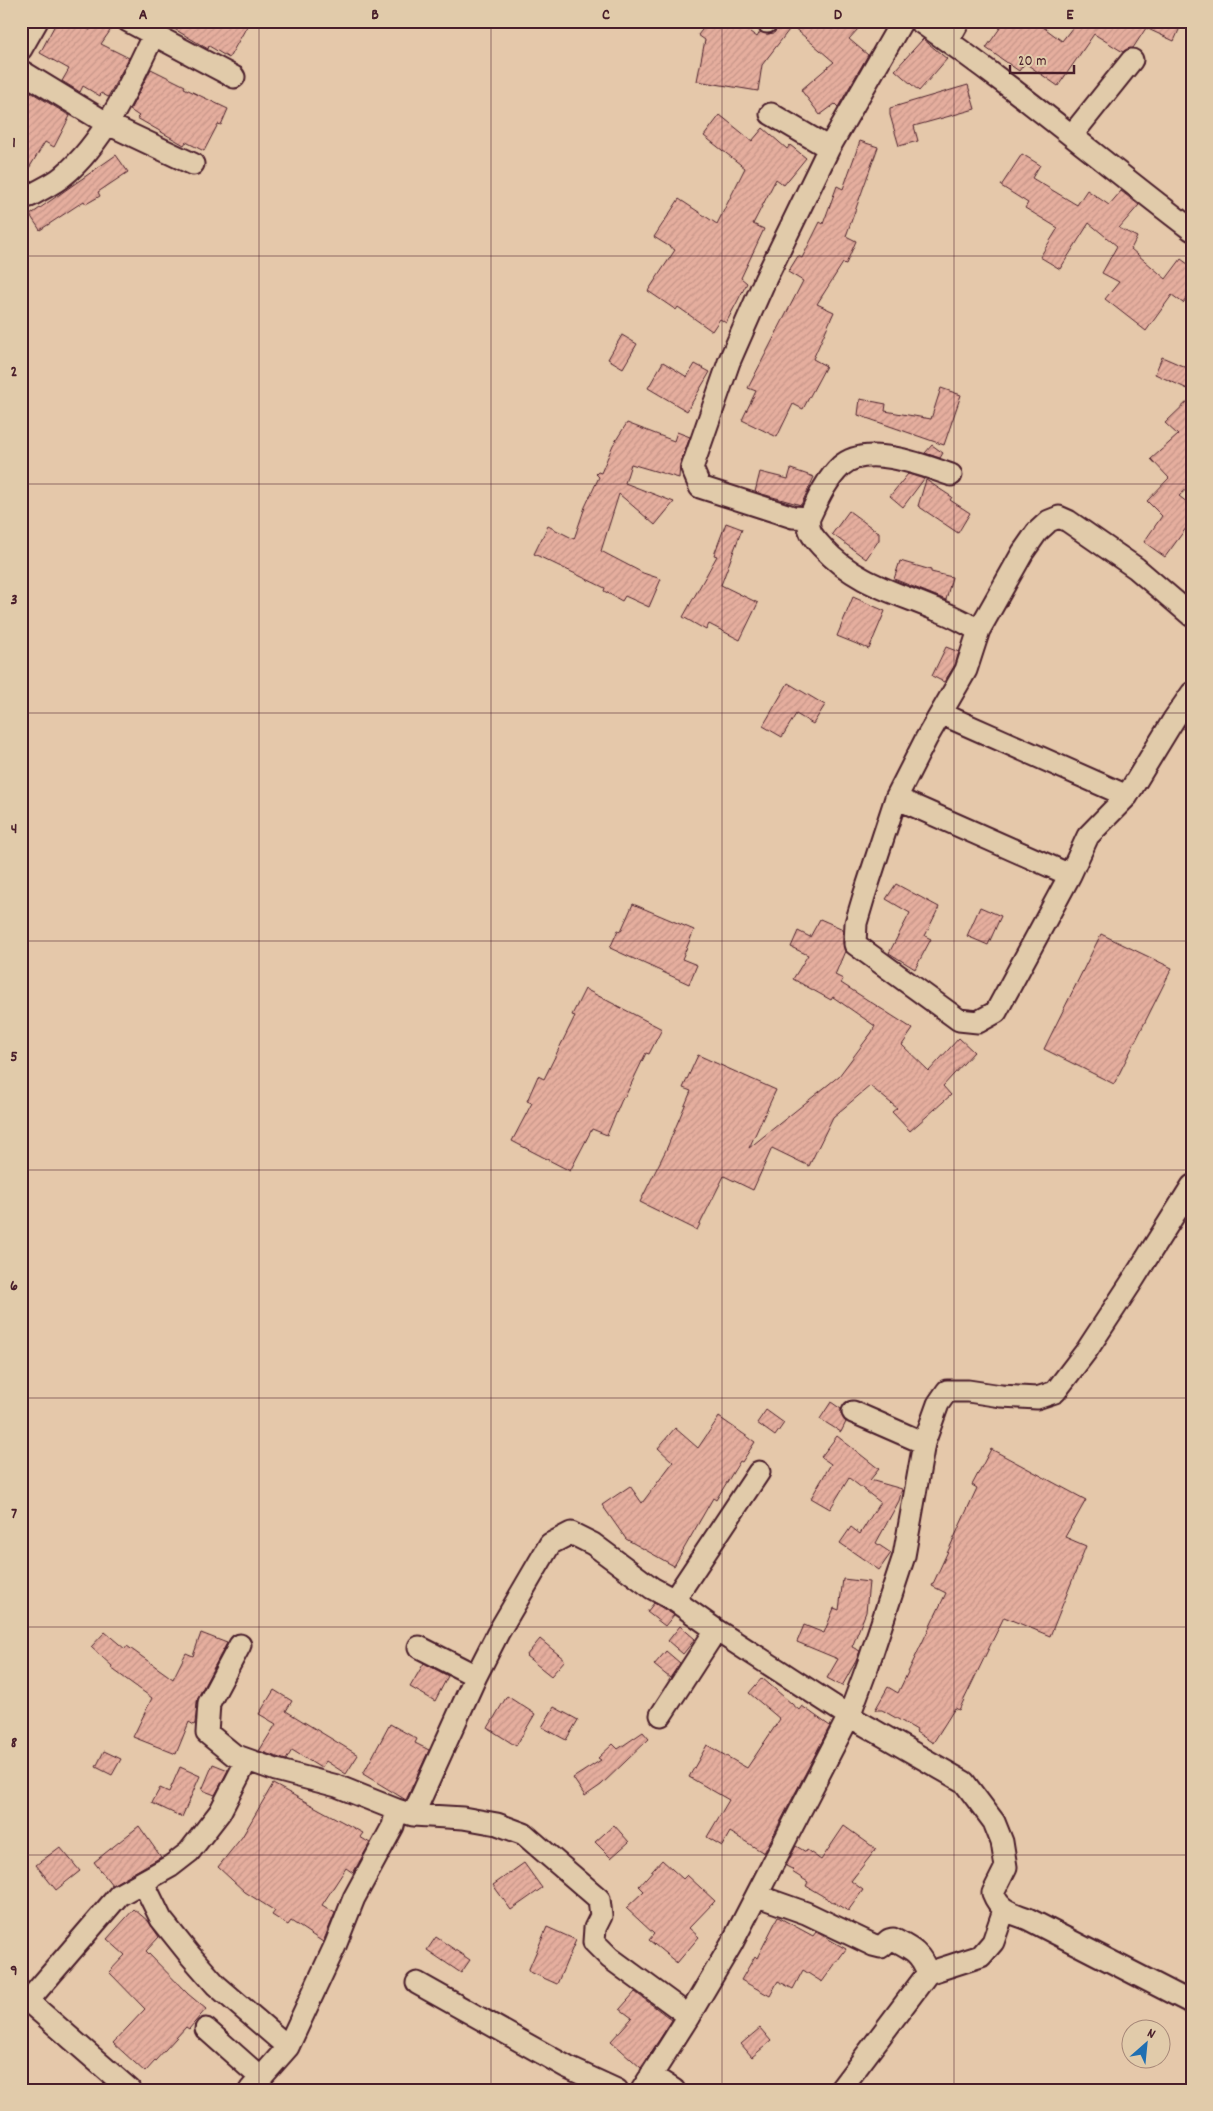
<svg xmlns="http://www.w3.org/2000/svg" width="1213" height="2111" viewBox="0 0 1213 2111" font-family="Dekko,sans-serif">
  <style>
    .building { fill: url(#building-hatch); stroke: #4a1f2b }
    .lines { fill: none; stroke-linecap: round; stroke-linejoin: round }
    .minor-casing { stroke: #4a1f2b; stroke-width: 25 }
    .minor { stroke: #e1cbaa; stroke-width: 21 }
    .grid { fill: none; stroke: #4a1f2b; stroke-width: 1; stroke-opacity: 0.55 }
    .neatline { fill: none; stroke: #4a1f2b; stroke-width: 2 }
    .grid-label { font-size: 16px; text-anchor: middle; font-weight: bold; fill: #4a1f2b }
  </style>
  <defs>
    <pattern id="building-hatch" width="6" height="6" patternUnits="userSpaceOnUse" patternTransform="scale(1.25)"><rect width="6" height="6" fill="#e5ae9e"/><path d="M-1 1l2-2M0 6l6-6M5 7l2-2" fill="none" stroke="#c69588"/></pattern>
  </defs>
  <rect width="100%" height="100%" fill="#e5c8aa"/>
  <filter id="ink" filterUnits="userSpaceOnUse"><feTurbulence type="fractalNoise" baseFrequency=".02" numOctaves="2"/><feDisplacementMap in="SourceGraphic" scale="10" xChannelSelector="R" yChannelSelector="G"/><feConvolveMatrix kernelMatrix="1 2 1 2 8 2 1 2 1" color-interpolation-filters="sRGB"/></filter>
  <g filter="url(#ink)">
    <path class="building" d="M57,21H72L90,30L95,21L110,31L101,44L129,58L108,97L101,93L100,96L83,86L80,92L62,81L69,69L40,53Z
      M172,21H250L229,58L209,46L208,49L171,27Z
      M709,21H735L757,37L760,32L767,34L774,33L778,28L780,21H849L858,29L849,39L868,55L838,107L835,104L820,115L801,90L834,62L792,26L762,65L758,91L697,81L705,40L698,35Z
      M1005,21H1035L1062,41L1076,23L1073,21H1183L1174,41L1146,28L1133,48L1123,52L1094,34L1058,86L1025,63L1019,71L986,48Z
      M923,39L947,59L919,91L895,70Z
      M151,69L185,86L184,88L228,109L221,125L218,124L204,151L186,142L184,145L137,118L139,116L130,110Z
      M968,85L975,109L914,126L918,141L899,146L890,115V108Z
      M21,86L70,116L54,147L45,142L23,178H21Z
      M720,115L752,141L763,128L787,149L790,145L806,158L784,185L776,179L753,224L764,229L741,278L747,283L726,323L720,319L712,331L678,307L676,310L648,291L675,250L654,237L679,199L717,224L745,168L704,136Z
      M860,141L878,147L846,236L856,241L846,264L843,263L817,304L834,312L813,359L826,366L803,409L793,404L777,437L742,420L756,391L748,388L803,281L788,272L798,256L802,258L820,222L823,224L837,186L843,189Z
      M1022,154L1040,165L1032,178L1077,205L1087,190L1109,205L1121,191L1139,205L1119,228L1137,237L1131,249L1166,279L1181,259L1192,267V292L1183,303L1172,295L1146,331L1105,299L1119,282L1102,273L1117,246L1089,223L1060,269L1040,257L1058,228L1025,208L1028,203L1001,186Z
      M116,155L128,172L98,192L100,196L86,204L84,201L40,230L30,215Z
      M622,335L637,344L623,368L608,359Z
      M1162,357L1192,370V391L1155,374Z
      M663,362L687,377L695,364L710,372L687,411L648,388Z
      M941,388L961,395L944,445L858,415L860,399L886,404L885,411L931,419Z
      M1192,397V484L1179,496L1192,506V520L1165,557L1144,542L1162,516L1147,501L1169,478L1151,459L1178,435L1165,423Z
      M627,423L674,441L677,432L690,437L680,464L679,478L631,464L625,483L674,502L655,525L619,494L601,551L643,573L661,579L649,607L625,596L622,601L604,591L605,588L534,554L548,526L574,539L585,507L599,477L596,474L598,472L601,473L613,445Z
      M932,445L943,453L940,458L925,453Z
      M791,469L814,477L801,505L755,492L760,472L788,479Z
      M908,474L924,479L903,507L890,496Z
      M926,480L952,497L950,500L970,513L958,533L918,506Z
      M849,511L879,533V540L866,559L832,534Z
      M726,523L742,529L721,585L758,603L740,640L709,624L706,630L683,617L717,556L714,555Z
      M900,561L931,570V572L952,577L946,600L894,579Z
      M853,597L885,611L869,649L837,636Z
      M946,647L959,652L955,665L944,682L932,676Z
      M788,683L825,705L813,724L796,714L782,737L763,726Z
      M896,884L939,907L925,936L931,939L915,969L889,953L910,913L886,899Z
      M633,904L694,930L682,959L697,965L689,984L610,948L618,930L621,931Z
      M980,907L1001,916L988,945L967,936Z
      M820,919L843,929V943L845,951L835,975L843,979L841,983L913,1029L902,1045L929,1071L959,1038L974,1052L943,1086L951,1095L910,1131L892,1112L897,1108L870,1086L833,1117L809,1166L772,1148L753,1190L724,1176L697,1230L640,1202L666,1150L691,1091L683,1088L698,1055L776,1090L749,1148L839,1076L872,1032L875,1026L833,997L831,1000L793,979L808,955L791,947L798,931L810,937Z
      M1101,934L1172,968L1114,1084L1044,1049Z
      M585,989L662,1029L649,1054L646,1053L625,1097H623L607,1135L592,1129L570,1171L512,1141L532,1103L527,1101L538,1076L544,1079L575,1016L572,1015Z
      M831,1402L841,1409V1414L846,1422L841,1432L820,1419Z
      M766,1410L784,1423L775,1436L757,1423Z
      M719,1417L755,1442L742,1462L740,1461L716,1500L713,1498L674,1566L626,1539L602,1505L630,1486L642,1503L673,1462L658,1448L675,1428L698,1448Z
      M837,1436L879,1469L870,1480L902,1489L899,1501L876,1543L891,1553L879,1570L840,1543L851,1527L860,1534L880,1502L849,1478L830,1509L811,1498L831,1464L821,1457Z
      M991,1449L1086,1500L1065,1537L1086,1546L1050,1636L1004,1617L959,1710L955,1708L933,1743L916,1732L917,1730L882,1710H875L888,1687L898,1693L946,1593L932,1586L977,1488L972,1485Z
      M843,1579L869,1582L866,1612L852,1647L860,1651L856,1661L842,1686L827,1678L838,1659L797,1642L804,1625L824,1633L834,1608L839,1610Z
      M654,1603L674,1615L665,1626L647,1612Z
      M680,1626L695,1639L683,1654L668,1641Z
      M105,1632L125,1649L127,1646L173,1679L186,1653L193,1656L201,1633L227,1643L198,1697L195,1723L194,1725L189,1722L176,1754L133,1737L152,1698L111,1668L112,1666L91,1647Z
      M540,1639L565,1660L551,1676L526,1656Z
      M666,1651L680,1663L670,1678L654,1665Z
      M424,1663L448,1676L435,1701L410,1687Z
      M762,1678L799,1710L802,1706L830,1726L764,1853L730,1832L722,1846L707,1837L729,1800L689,1777L707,1745L747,1768L780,1719L749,1693Z
      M274,1690L292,1701L286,1711L358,1755L346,1774L326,1761L321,1768L292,1750L286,1760L259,1751L276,1724L259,1714Z
      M507,1696L535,1714L516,1746L488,1728Z
      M554,1707L578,1720L566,1740L542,1727Z
      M390,1724L417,1739L415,1743L429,1750L406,1800L363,1774Z
      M643,1732L649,1739L601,1785L585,1796L573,1778L601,1760L598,1758L613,1744L618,1749Z
      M104,1751L121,1759L112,1775L96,1767Z
      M213,1764L228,1770L215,1795L202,1790Z
      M180,1767L200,1776L182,1817L152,1803L160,1788L169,1792Z
      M273,1784L363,1833L360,1837L370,1843L353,1873L346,1868L322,1905L335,1913L323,1942L291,1921L288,1925L272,1915L275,1911L245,1892L218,1867L242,1837Z
      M614,1825L629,1842L611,1858L595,1842Z
      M139,1826L161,1857L112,1885L94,1862Z
      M844,1826L876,1849L851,1881L863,1890L848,1911L806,1886L808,1882L792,1872L794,1870L786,1866L796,1846L806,1852L807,1850L821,1860Z
      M60,1847L80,1871L56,1890L36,1865Z
      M662,1860L683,1879L687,1875L715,1901L689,1928L699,1937L677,1963L649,1940L654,1934L626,1908L644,1891L639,1886Z
      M524,1863L542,1888L511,1910L493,1885Z
      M134,1909L149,1922L159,1937L146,1951L188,1994L206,2009L189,2029L186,2027L145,2072L113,2043L145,2009L109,1972L125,1955L107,1939Z
      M778,1917L813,1936L816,1932L846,1949L822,1982L803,1970L793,1989L778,1981L770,1996L741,1980L755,1956L757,1958Z
      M547,1927L576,1940L557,1984L528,1971Z
      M436,1937L470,1960L461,1973L427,1950Z
      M635,1992L672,2020L641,2068L611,2041L632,2018L620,2009Z
      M760,2028L771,2041L752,2057L741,2044Z"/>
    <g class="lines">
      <g class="minor-casing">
        <path id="minor" d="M128,21L234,77
          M902,21L829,148L765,280L729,362L692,468L700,487L793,517L809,518C807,532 814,538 823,548C855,583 895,592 937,610C952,615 965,623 979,630
          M919,21C1014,86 1101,161 1192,230
          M767,22V21
          M948,41L959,21
          M21,49L37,21
          M21,71L108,124L193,164
          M771,114L829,148
          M1072,135L1132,60
          M21,190L30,196C41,189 54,184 63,176C108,139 135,73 160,21
          M809,518C817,501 826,480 841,466C866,443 923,465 951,475
          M1192,616L1136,568L1068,521L1059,517L1049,521L1037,532L1023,552L979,630L966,670L926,739L896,798L864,896L856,923L855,944L959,1020L978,1022L996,1012L1070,875L1088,836L1127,796L1174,719L1192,693
          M942,714L1127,796
          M896,798L1070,875
          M853,1412L924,1443
          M674,1600L759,1472
          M240,1645L209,1703L207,1733L234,1755L276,1770L337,1786L397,1810L413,1815L463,1818L497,1824L524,1834L599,1899L601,1916L595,1928L594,1942L610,1958L689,2016
          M419,1647L476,1676
          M661,1715L716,1630
          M413,1815L476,1676L498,1633L550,1544L571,1533L593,1544L652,1588L674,1600L716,1630L849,1716L964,1782L994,1822L1002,1842L1006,1867L993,1893C1000,1911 1010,1912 1028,1919L1192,2003
          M143,1882L161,1919L189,1954L216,1985L288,2047
          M758,1896L806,1913L873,1945L881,1947L889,1940L893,1939C912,1949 920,1952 928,1973
          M417,1983L567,2067L617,2090
          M206,2029L261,2078
          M651,2075L674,2090
          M130,2090L28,2001L119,1895L171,1866L189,1852L220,1812L247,1760
          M250,2090L288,2047L335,1946L354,1898L393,1826L397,1810
          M642,2090L689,2016L731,1945L849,1716L868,1665L904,1556L924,1443L938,1404L947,1391H968L1001,1396L1037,1398L1055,1392L1087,1350L1131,1283L1192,1186
          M840,2090L928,1973L981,1956L993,1942L1004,1910"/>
      </g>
      <use href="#minor" class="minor"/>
    </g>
  </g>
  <path class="grid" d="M259,21V2090M491,21V2090M722,21V2090M954,21V2090M21,256H1192M21,484H1192M21,713H1192M21,941H1192M21,1170H1192M21,1398H1192M21,1627H1192M21,1855H1192"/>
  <rect width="1213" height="2111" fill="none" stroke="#e1cbaa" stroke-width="55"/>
  <g transform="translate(1146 2044) rotate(27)"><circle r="24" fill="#e1cbaa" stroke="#a58677"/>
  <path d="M0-4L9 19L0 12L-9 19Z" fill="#1f6fb2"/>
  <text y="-8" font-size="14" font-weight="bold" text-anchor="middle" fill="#4a1f2b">N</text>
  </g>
  <path d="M1010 65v8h64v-8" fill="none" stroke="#4a1f2b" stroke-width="2.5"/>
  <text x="1018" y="65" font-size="15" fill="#4a1f2b" stroke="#e1cbaa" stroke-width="4" paint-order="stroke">20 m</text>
  <rect x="28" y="28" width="1158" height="2056" class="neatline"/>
  <g class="grid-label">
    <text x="143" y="19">A</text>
    <text x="375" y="19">B</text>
    <text x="606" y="19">C</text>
    <text x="838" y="19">D</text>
    <text x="1070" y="19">E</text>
    <text x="14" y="147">1</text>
    <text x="14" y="376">2</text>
    <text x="14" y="604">3</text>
    <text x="14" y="833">4</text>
    <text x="14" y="1061">5</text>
    <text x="14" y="1290">6</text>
    <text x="14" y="1518">7</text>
    <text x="14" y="1747">8</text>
    <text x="14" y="1975">9</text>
  </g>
</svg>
